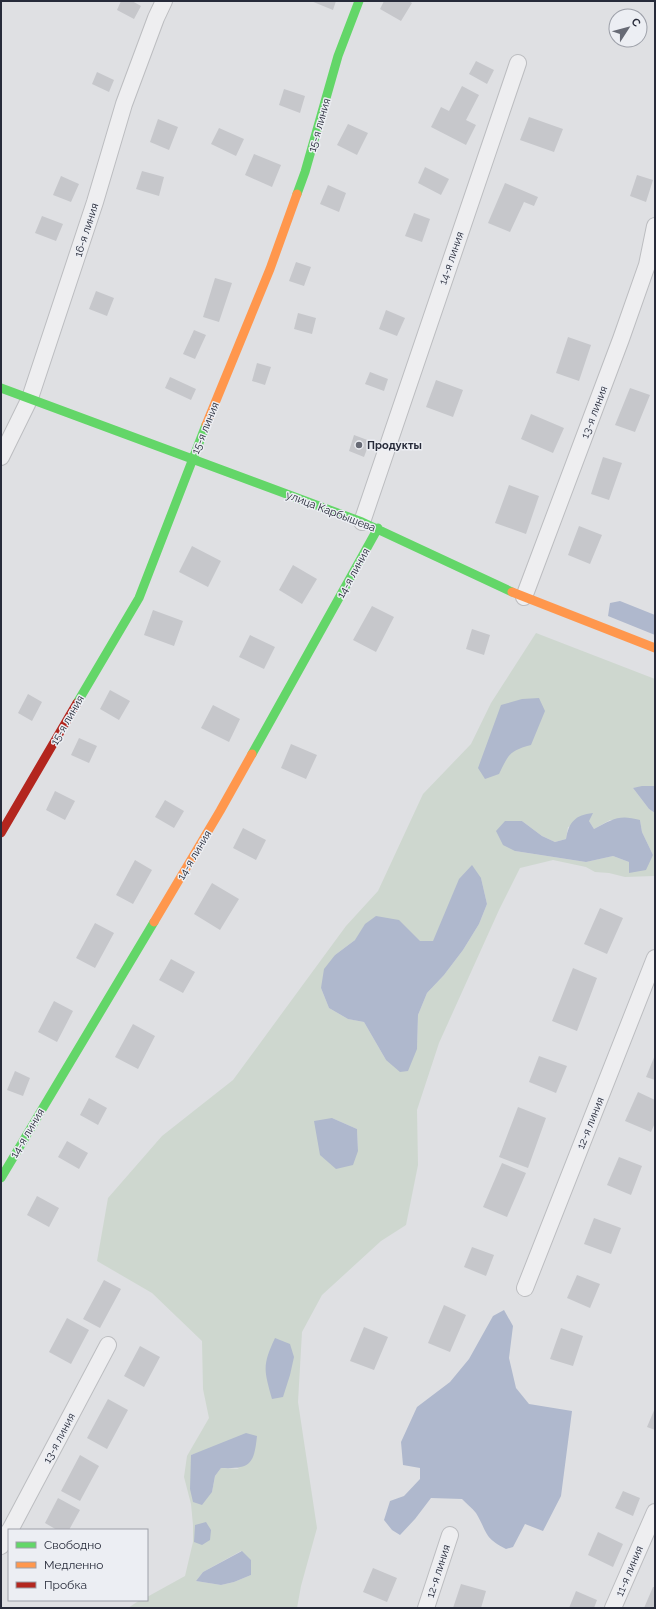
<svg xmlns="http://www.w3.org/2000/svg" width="656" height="1609" viewBox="0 0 656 1609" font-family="Raleway,sans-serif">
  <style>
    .green { fill: #ced7cf; fill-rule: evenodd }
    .water { fill: #afb8cd }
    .building { fill: #c6c7cb }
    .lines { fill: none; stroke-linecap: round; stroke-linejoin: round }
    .street-casing { stroke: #bcbdc0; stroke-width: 18 }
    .street { stroke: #eeeef0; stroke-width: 16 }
    .fast { stroke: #63d668; stroke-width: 9 }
    .slow { stroke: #ff974d; stroke-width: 9 }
    .jam { stroke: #b3261e; stroke-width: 9 }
    .poi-dot { fill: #676a75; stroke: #eceef3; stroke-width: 1.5 }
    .labels { text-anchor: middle; stroke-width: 3; stroke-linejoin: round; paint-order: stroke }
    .street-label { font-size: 11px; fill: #272b3a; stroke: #eceef3 }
    .poi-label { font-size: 11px; font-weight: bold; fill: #272b3a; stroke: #eceef3; text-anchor: start }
  </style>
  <rect width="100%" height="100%" fill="#dfe0e3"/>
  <path class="green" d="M536,633L655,679V786L633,788L649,809L655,813V874L654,876L625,877L609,873L595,872L586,867L553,860L520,868L499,910L439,1043L417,1110L418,1165L406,1225L381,1241L322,1295L302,1332L298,1402L317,1528L301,1586L297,1608H128L140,1600H147V1597L185,1576L193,1542V1525L191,1504L184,1477L187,1456L209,1418L203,1389L202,1341L152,1293L97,1261L108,1198L162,1136L233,1080L346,926L378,891L423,794L471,744L491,703ZM610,820H640L642,832L653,855L629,873V862L613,856L586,862L515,851L522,821L542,836L555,842L566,839L568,827L589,821L594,829ZM481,878L487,904L479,924L463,950L444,975L427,993L418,1015L417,1049L386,1060L364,1022L348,1019L329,1008L321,988L335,955L355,940L433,942L441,924ZM332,1118L357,1129L358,1151ZM209,1449L239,1469L221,1468L215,1476L212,1492L191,1473V1455ZM241,1551L251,1575L234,1582L221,1585L196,1581L203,1572Z"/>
  <path class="water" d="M620,601L655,615V635L608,616L610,603Z
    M539,698L545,711L531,745C509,751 509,754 499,774L485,779L478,768L501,705L522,699Z
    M642,786H655V813L649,809L633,788Z
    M593,813L589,821L594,829C613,819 619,814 640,820L642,832L653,855L646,870L629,873V862L613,856L586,862L515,851L503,845L496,831L505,821H522L542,836L555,842L566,839C569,822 575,815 593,813Z
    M472,865L481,878L487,904L479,924L463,950L444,975L427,993L418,1015L417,1049L408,1071L400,1072L386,1060L364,1022L348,1019L329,1008L321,988L324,969L335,955L355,940L365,924L376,916L399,920L420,941H433L459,879Z
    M332,1118L357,1129L358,1151L353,1165L336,1169L320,1155L314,1121Z
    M504,1310L513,1326L509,1358L516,1388L529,1404L572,1411L561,1496L543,1531L525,1524L513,1547L506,1549C483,1537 488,1533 476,1513C472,1508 466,1503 462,1499L431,1498L415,1519L400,1535L392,1530L384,1520L390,1501L404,1496L420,1479V1468L403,1465L401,1442L417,1407L450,1382L469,1359L493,1316Z
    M275,1338L290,1344L294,1357L290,1375L283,1397L272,1399C264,1370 262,1366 275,1338Z
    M246,1433L257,1436C254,1465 250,1469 221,1468L215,1476L212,1492L202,1505L193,1502L190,1489L191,1455Z
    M206,1522L211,1530L210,1540L202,1545L194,1542L195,1525Z
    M242,1551L251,1560V1575L234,1582L221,1585L196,1581L203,1572Z"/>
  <path class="building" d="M121,1H132L141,6L134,19L117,10Z
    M311,1H336L333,10Z
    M384,1H409L412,3L401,21L380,9Z
    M476,61L494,70L487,84L469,74Z
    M97,72L114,80L109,92L92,84Z
    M462,86L479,95L466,120L476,125L466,145L431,127L441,107L449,111Z
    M284,89L305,96L300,113L279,105Z
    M529,117L563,129L554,152L520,140Z
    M158,119L178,127L169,150L150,142Z
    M348,124L368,133L357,155L337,145Z
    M219,128L244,139L236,156L211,144Z
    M254,154L281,165L272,187L245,175Z
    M425,167L449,179L441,195L418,183Z
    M142,171L164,177L159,196L136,189Z
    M637,175L653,180L646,202L630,196Z
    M61,176L79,184L71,202L53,195Z
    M505,183L538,197L534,206L524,202L510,232L488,223Z
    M328,185L346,193L339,212L320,204Z
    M414,213L430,219L422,242L405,236Z
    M42,216L63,224L56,241L35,233Z
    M296,262L311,267L304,286L289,281Z
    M215,278L232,283L219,322L203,317Z
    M96,291L114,298L107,316L89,309Z
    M386,310L405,318L397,336L379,329Z
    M298,313L316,318L312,334L294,329Z
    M194,330L206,335L195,359L183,354Z
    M568,337L591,345L579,381L556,373Z
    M257,363L271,367L265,385L252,381Z
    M370,372L388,379L384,391L365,384Z
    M170,377L196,389L191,400L165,388Z
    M436,380L463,390L453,417L426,407Z
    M630,388L650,395L635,432L615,425Z
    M531,414L564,428L553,453L521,439Z
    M354,435L370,441L364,457L349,451Z
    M603,457L622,463L609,500L591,494Z
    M509,485L539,496L526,534L495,523Z
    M579,526L602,535L590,564L568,555Z
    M192,546L221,561L208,587L179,572Z
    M293,565L317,579L302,604L279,590Z
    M372,606L394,617L376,652L353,640Z
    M153,610L183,621L174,646L144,635Z
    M472,629L490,635L484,655L466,649Z
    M250,635L275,647L264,669L239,657Z
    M110,690L130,701L119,720L100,709Z
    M28,694L42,702L32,721L18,713Z
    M213,705L240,719L229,742L201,728Z
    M79,738L97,746L89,763L71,755Z
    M291,744L317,755L306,779L281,768Z
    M55,791L75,801L65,820L46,810Z
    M165,800L184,811L174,828L155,817Z
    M243,828L266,840L256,860L233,848Z
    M135,860L152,870L133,904L116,895Z
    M212,883L239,899L220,930L194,914Z
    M600,908L623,918L607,954L584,944Z
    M95,923L114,933L95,968L76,958Z
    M171,959L195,972L183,993L159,980Z
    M573,968L597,978L577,1031L552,1021Z
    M54,1001L73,1011L57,1042L38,1032Z
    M133,1024L155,1036L138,1069L115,1057Z
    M655,1055V1080L646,1077Z
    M539,1056L567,1066L556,1093L529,1082Z
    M15,1071L30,1078L23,1096L7,1090Z
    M638,1092L655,1100V1123L651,1132L625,1121Z
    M89,1098L107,1108L98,1125L80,1115Z
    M518,1107L546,1118L528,1168L499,1157Z
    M67,1141L88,1153L79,1169L58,1157Z
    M619,1157L642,1166L631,1195L607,1185Z
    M502,1163L526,1173L507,1217L483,1207Z
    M37,1196L59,1208L49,1227L27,1215Z
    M594,1218L621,1228L611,1254L584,1244Z
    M472,1247L494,1255L486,1276L464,1267Z
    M577,1275L600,1284L590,1308L567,1298Z
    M104,1280L121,1289L100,1328L83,1319Z
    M444,1305L466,1315L450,1352L428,1343Z
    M67,1318L89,1330L71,1364L49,1352Z
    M364,1327L388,1337L374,1370L350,1361Z
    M561,1328L583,1336L573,1366L550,1359Z
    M140,1346L160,1357L144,1387L124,1376Z
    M108,1399L128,1410L107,1449L87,1438Z
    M655,1408V1430L647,1427Z
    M80,1455L99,1466L80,1501L61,1491Z
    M623,1491L640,1498L633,1516L615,1508Z
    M58,1498L80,1510L69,1530H57L45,1523Z
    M598,1532L623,1544L613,1567L588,1555Z
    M373,1568L397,1578L387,1602L363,1592Z
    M461,1584L486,1591L481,1608H453Z
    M653,1587H655V1608H644Z
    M576,1591L597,1600L594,1608H569Z"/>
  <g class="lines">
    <g class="street-casing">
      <path id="street" d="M1,457L30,398L95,202L124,104L156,18L164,1
        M362,522L518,63
        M524,597L621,339L647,265L655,226
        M525,1288L655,958
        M10,1530L108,1345
        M1,1546L9,1531
        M426,1608L450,1535
        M613,1608L655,1512"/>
    </g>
    <use href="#street" class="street"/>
    <path class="fast" d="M297,194L305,172L338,56L359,1
      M1,388L362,522L512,592
      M77,703L139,598L206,425
      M252,754L378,528
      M1,1178L154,922"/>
    <path class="slow" d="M206,425L270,269L297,194
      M512,592L655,648
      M154,922L220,811L252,754"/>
    <path class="jam" d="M1,833L77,703"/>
  </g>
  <circle class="poi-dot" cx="359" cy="445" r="4"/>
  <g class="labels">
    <g class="street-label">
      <text transform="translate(319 125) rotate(-74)" y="4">15-я линия</text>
      <text transform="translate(86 230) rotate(-72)" y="4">16-я линия</text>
      <text transform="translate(451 258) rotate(-71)" y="4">14-я линия</text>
      <text transform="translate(594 412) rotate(-69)" y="4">13-я линия</text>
      <text transform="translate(205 428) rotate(-68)" y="4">15-я линия</text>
      <text transform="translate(331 511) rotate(21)" y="4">улица Карбышева</text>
      <text transform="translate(353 573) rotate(-61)" y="4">14-я линия</text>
      <text transform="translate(67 720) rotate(-60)" y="4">15-я линия</text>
      <text transform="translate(194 855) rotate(-59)" y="4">14-я линия</text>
      <text transform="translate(590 1123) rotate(-68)" y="4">12-я линия</text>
      <text transform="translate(27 1133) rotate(-59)" y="4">14-я линия</text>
      <text transform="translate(59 1438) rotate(-62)" y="4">13-я линия</text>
      <text transform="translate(438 1571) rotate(-72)" y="4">12-я линия</text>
      <text transform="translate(629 1571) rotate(-67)" y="4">11-я линия</text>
    </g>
    <g class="poi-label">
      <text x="367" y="449">Продукты</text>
    </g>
  </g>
  <rect width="656" height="1609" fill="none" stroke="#272b3a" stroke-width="4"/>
  <rect x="8" y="1529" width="140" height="72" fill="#eceef3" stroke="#9da0a9"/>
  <rect x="16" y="1542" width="20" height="6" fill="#63d668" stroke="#9da0a9"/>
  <text x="44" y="1549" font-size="12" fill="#272b3a">Свободно</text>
  <rect x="16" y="1562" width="20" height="6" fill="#ff974d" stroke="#9da0a9"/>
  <text x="44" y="1569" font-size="12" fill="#272b3a">Медленно</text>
  <rect x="16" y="1582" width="20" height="6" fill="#b3261e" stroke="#9da0a9"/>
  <text x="44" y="1589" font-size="12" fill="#272b3a">Пробка</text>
  <g transform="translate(628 28) rotate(54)"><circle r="19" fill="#eceef3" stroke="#9da0a9"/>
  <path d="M0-3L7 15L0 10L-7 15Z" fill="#676a75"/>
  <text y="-6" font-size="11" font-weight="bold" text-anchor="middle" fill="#272b3a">С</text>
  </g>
</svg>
